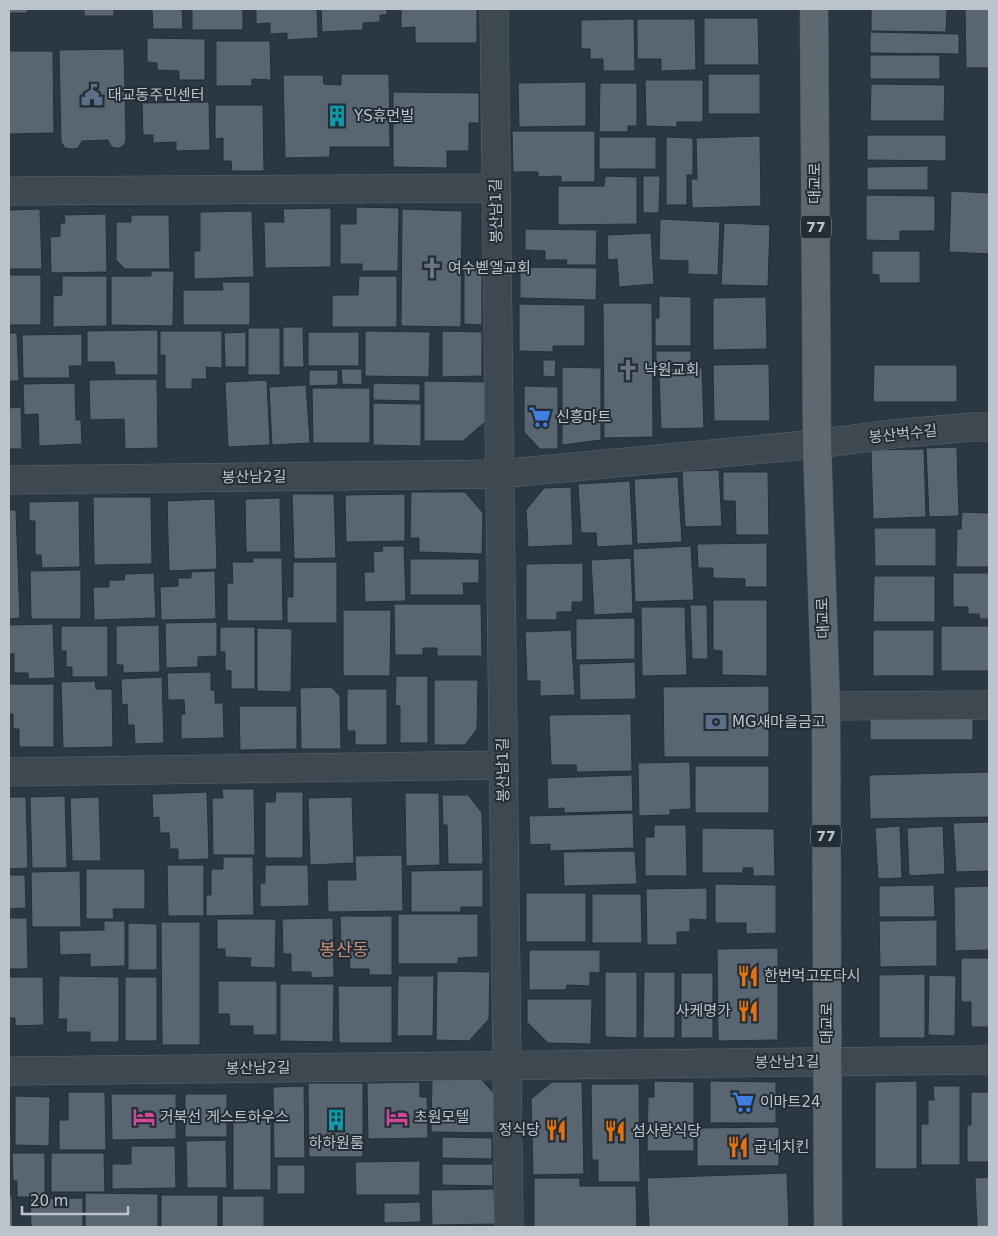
<svg xmlns="http://www.w3.org/2000/svg" width="998" height="1236" viewBox="0 0 998 1236" font-family="'DejaVu Sans','Noto Sans KR',sans-serif">
  <style>
    .building { fill: #596570; stroke: #252f38 }
    .lines { fill: none; stroke-linecap: round; stroke-linejoin: round }
    .minor-casing { stroke: #5d666e; stroke-width: 29 }
    .major-casing { stroke: #4b545d; stroke-width: 29 }
    .minor { stroke: #3e4851; stroke-width: 28 }
    .major { stroke: #5d6870; stroke-width: 28 }
    .labels { text-anchor: middle; stroke-width: 4; stroke-linejoin: round; paint-order: stroke }
    .shield { fill: #232d36; stroke: #8e969e; stroke-width: 1 }
    .shield-label { font-size: 14px; font-weight: bold; fill: #bcc3cb }
    .poi-label { font-size: 15px; fill: #bcc3cb; stroke: #232d36; text-anchor: start }
    .street-label { font-size: 15px; fill: #bcc3cb; stroke: #232d36 }
    .quarter-label { font-size: 18px; fill: #cb9076; stroke: #232d36 }
  </style>
  <rect width="100%" height="100%" fill="#2b3741"/>
  <path class="building" d="M9,9H27L28,13H9Z
    M84,9H114V16H84Z
    M152,9H182L183,29H153Z
    M192,9H243V30H192Z
    M256,9H317L318,38L287,40V33L270,34V23L256,24Z
    M321,9H387V15H380V22L363,23V30L322,32Z
    M401,9H477V43H415V27L401,28Z
    M871,9H947L946,32L871,31Z
    M965,9H989V68H966Z
    M704,18H758L759,65H704Z
    M634,19L635,71H603V59H590V49H581V20Z
    M637,19H695L696,70L661,71V59H637Z
    M870,32L959,34V54L870,53Z
    M147,38L205,39V80H179V71L157,70V63L147,62Z
    M216,41H270L271,80L252,79V86H216Z
    M124,49L126,139L125,144L120,148H114L110,145L108,140L82,141L78,148L72,149L65,148L61,142L59,50Z
    M9,51H53L54,133L9,134Z
    M870,55H940V79H870Z
    M341,74H389L390,147H330V157L285,158L283,75H323L324,84L341,85Z
    M708,74H760V114H708Z
    M645,80H703V122H677V127L646,126Z
    M586,82V126L519,127L518,83Z
    M600,83H637V126H628V132H599Z
    M871,84L945,85L944,121H870Z
    M393,92L479,93V123H469V151H447V168L393,167Z
    M209,102L210,150L176,151V142L153,143V135H143L142,103Z
    M215,105H263L264,171H232L231,161H223V138L215,139Z
    M512,131H595V182H561V176L538,177V172H513Z
    M867,135H946V161L867,160Z
    M760,136L761,206L692,208L691,179H697L696,138Z
    M599,137H656V169H599Z
    M666,137L693,138V175H687V205H666Z
    M928,166V190H867V167Z
    M605,176L637,177V224L558,225V186H604Z
    M643,176H660L659,213H643Z
    M951,191L989,193V254L949,252Z
    M866,195L935,196V231H900V241L866,240Z
    M356,207L399,208L398,271H362V264H340V224H356Z
    M331,208V267L265,268L264,222H284L283,209Z
    M40,209L42,269H9V210Z
    M402,209L462,211L461,327L401,326Z
    M252,211L254,277L194,279V251H200V212Z
    M106,214L107,272L51,273L50,237L60,236V223H65L64,215Z
    M131,215H169L170,269H125L116,260V222H131Z
    M660,219L720,222L718,275L688,274V261L659,260Z
    M724,223L770,225L768,286L721,285Z
    M525,229L597,230L596,265H566L567,260H545V251L525,250Z
    M651,233L654,284L619,287L617,259L608,260L607,235Z
    M872,251H920V283H879V275L872,274Z
    M520,267L597,268L596,300L520,298Z
    M464,269H482V325L464,324Z
    M151,271H174L173,326L111,325V276H151Z
    M9,275H41V325H9Z
    M62,276H107V326L53,327V296L62,295Z
    M359,276H397V327H332V295H358Z
    M222,282H250V325H183V290H223Z
    M659,296L691,297V346H655V318H659Z
    M766,297L767,349L713,350V298Z
    M603,303H652L653,437L604,438Z
    M519,304L585,305V346H553V352L519,351Z
    M283,327H303L304,367H283Z
    M248,328H280V375H248Z
    M158,330V375H115L114,362H87V331Z
    M160,331H222V368L206,367L207,379H192V389H165V355H160Z
    M365,331L430,332L429,377L365,376Z
    M442,331L482,332V376L442,377Z
    M246,332V367H225L224,333Z
    M308,332H359V366H308Z
    M9,333H17L19,381H9Z
    M82,334V366H69L70,378H23L22,335Z
    M656,351H691V364L656,363Z
    M543,360H556L555,377L543,376Z
    M769,364L770,421H714L713,365Z
    M874,365H957V402H873Z
    M562,367L601,368V440L562,445Z
    M702,368L704,428L661,429L659,376H667V369Z
    M341,369H362V385L342,384Z
    M309,370H338V385L309,386Z
    M157,379L158,448L125,449L124,419L90,420L89,380Z
    M267,380L270,445L228,447L225,382Z
    M424,381L485,382V422L463,441H424Z
    M75,383L76,420H81L82,444L39,446L38,414L24,415L23,384Z
    M373,383L420,384V401L373,400Z
    M306,385L310,443L272,445L269,387Z
    M524,386L558,387V449H540L524,432Z
    M312,388H370V443H313Z
    M9,400V408L21,407L22,449H9Z
    M373,403L421,404V446L373,445Z
    M957,447L959,516L929,517L926,448Z
    M924,449L926,517L873,519L871,450Z
    M719,470L722,526L685,527L682,471Z
    M723,472H768L769,535H736L735,501H723Z
    M678,477L682,542L637,544L634,479Z
    M630,481L633,545L597,547L596,533H581L578,484Z
    M571,487L573,545L528,547L526,510L544,488Z
    M411,492H465L483,513L482,554L419,552V538H410Z
    M292,494H334L336,558L294,559Z
    M405,494V541L346,542L345,495Z
    M93,497H151L152,564L94,565Z
    M280,498L281,552H246L245,499Z
    M215,499L217,569L169,571L167,501Z
    M79,501L80,567L42,568L41,555H35V521H29V502Z
    M9,510H16L20,618L9,619Z
    M962,512L989,513V567H956L957,529H961Z
    M874,528H936V566H875Z
    M767,543V587H745V579L713,578V568H698L697,544Z
    M382,546H404L406,601L365,602L364,572H374L373,552L383,551Z
    M691,546L694,600L635,602L633,549Z
    M253,558H282L283,621H227V583H233L232,562H253Z
    M631,558L633,613L594,615L591,560Z
    M410,559H479V583H463L464,595H410Z
    M293,562H337V623H287V597H293Z
    M583,563V602H572V612H557V620H526V564Z
    M81,570V619H31L30,571Z
    M215,571L216,619L161,620L160,587L178,586V578H191V572Z
    M154,573L156,618L94,620L93,587H109V580H124L125,574Z
    M953,573H989V619H980L979,614H968V607H953Z
    M874,576H935V622H873Z
    M713,600H767V676L722,675V651L713,650Z
    M394,604H481L482,656H437V648H423V655H395Z
    M690,605H707L708,659H692Z
    M641,607H685L687,675L642,676Z
    M343,610H391L390,676H343Z
    M635,618V659L576,660V619Z
    M217,622V656L198,657V667L166,668L165,623Z
    M53,624L55,678L28,679V673H14V654H9V625Z
    M159,625L160,672L123,673V665H116V626Z
    M61,626H108V677H72V667H66V651H61Z
    M941,626H989V671H941Z
    M220,627H255V689H231V671L225,670V652H220Z
    M257,628L292,629L291,692L257,691Z
    M571,630L575,695L540,696V681H527L525,632Z
    M873,630H934V676H873Z
    M635,662L636,699L580,700L579,664Z
    M211,672V690H215V703H223L224,738L181,739V715L185,714L184,700H168L167,673Z
    M396,676H428V743H400V706L395,705Z
    M162,677L164,743L135,744L134,725H128L127,704L122,705L121,679Z
    M434,680H478L477,729L465,745H434Z
    M95,681L96,689H112L113,747L63,748L61,682Z
    M9,684H54V747H19V729H13V714H9Z
    M769,686V757H664L663,687Z
    M331,687L340,696L341,749H301L300,688Z
    M347,689H387V745H355V731H347Z
    M239,706H297V749L240,750Z
    M631,714L632,771L577,772L576,765H551L549,715Z
    M973,717V740H870V718Z
    M690,762L691,809L670,810V815L639,816L638,763Z
    M695,766H769V813H695Z
    M989,772V817L870,819L869,775Z
    M632,775L633,811L564,813V808L548,809L547,778Z
    M222,789H254L255,855H213L212,798H223Z
    M207,792L209,859L178,860V849H170L169,833H160L159,817L153,818L152,794Z
    M276,792H303V858H265V802H275Z
    M405,793H439L440,865L406,866Z
    M442,795H468L482,813L483,864H448L447,825H443Z
    M65,796L67,868H32L30,797Z
    M9,797H26L28,868L9,869Z
    M99,797L101,861H72L70,798Z
    M352,797L354,863L310,865L308,798Z
    M633,813L634,848L550,851V844L530,845L529,816Z
    M989,822V871L956,872L953,823Z
    M654,825H686L687,876H645V837H654Z
    M900,826L902,878L878,879L875,828Z
    M943,826L945,874L909,876L907,828Z
    M702,828L774,829L775,876H753V868H743V873H702Z
    M635,851L637,884L564,886L563,852Z
    M402,855L403,911L328,912L327,880H356L355,856Z
    M223,857H253L254,915L206,916V895H211V869H223Z
    M167,865H204V916H168Z
    M265,865H308L309,906L260,907V883H265Z
    M86,869H145V909H113L114,919H86Z
    M483,870V907H461V912H411V871Z
    M80,871L81,927H32L31,872Z
    M9,875H25L26,908L9,909Z
    M715,884L776,885V933L746,934V923H715Z
    M934,885L935,917H879V886Z
    M989,886V950L955,951L954,887Z
    M707,888V920L690,919V932H677V945H647L646,889Z
    M526,893H586V942H526Z
    M592,894H641L642,943H592Z
    M398,914H478V957L458,958V964H398Z
    M340,916H392V975H369V969H350L349,951H341Z
    M9,918H27L28,969H9Z
    M333,918L334,977L311,978V972H291V954H283L282,919Z
    M217,919H276L275,968L250,967L251,958L225,957V949H217Z
    M937,920V966L880,967L879,921Z
    M104,921H125V966L90,967V954L60,955L59,931L104,930Z
    M161,922H200V1045H162Z
    M128,923L157,924V970H128Z
    M778,948V1040L718,1041L717,949Z
    M529,950H600V973L590,972V986L567,985L566,990H529Z
    M961,958H989V1027H971V1002H961Z
    M437,971L490,972L489,1019L469,1041L436,1040Z
    M605,972H637V1038L605,1037Z
    M644,972H675V1038H643Z
    M681,973H713V1038H681Z
    M925,974V1038H879V975Z
    M929,975L956,976L955,1036L928,1035Z
    M59,976L119,977V1042H90V1032H66L67,1019H58Z
    M398,976H434L433,1036H397Z
    M9,977H43L44,1025L15,1026V1018H9Z
    M125,977H157V1041H125Z
    M218,981H277V1035H253V1026H230L229,1014H218Z
    M280,984H334L333,1042L280,1041Z
    M338,986H392V1043H339Z
    M527,999H592L591,1044L548,1043L527,1022Z
    M432,1078L481,1079L499,1099V1133L431,1132Z
    M654,1081L694,1082V1151H647L648,1097H654Z
    M710,1081L776,1082V1123H710Z
    M917,1081V1169H875V1082Z
    M420,1082V1097H427L428,1138L368,1139L367,1083Z
    M552,1082H582L584,1174L533,1175L531,1099Z
    M308,1083H363V1157H309Z
    M591,1084H639L640,1182H598V1160H592Z
    M304,1086L305,1158H274L273,1087Z
    M933,1086H960V1165H921V1124H928V1100H934Z
    M9,1091H10L11,1151H9Z
    M68,1092H105L106,1150H59V1120H68Z
    M971,1092H989V1162H967V1125H971Z
    M111,1094H176V1139L112,1140Z
    M185,1094H227V1137H185Z
    M15,1096L50,1097L49,1146L15,1145Z
    M233,1120H271V1190H233Z
    M779,1127V1166H697V1128Z
    M442,1137L492,1138V1159L442,1158Z
    M226,1140L227,1188H187L186,1141Z
    M131,1146H175L176,1188L112,1189V1164H131Z
    M12,1153H45V1197H17V1181H13Z
    M51,1153H104L105,1192H51Z
    M420,1161V1195H356L355,1162Z
    M442,1164H493V1186L442,1185Z
    M277,1165H305V1194H277Z
    M787,1173L789,1227H649L647,1178Z
    M989,1177V1227H977L975,1178Z
    M534,1178H580V1186H636L637,1227H534Z
    M494,1189L495,1224L432,1225L431,1190Z
    M85,1193L158,1194V1227H85Z
    M161,1195H218V1227H161Z
    M9,1196H12L13,1227H9Z
    M222,1196H264V1227H222Z
    M83,1198V1227H31L30,1199Z
    M420,1202L421,1222L384,1223V1203Z"/>
  <g class="lines">
    <g class="minor-casing">
      <path id="minor" d="M494,9L509,1227
        M9,191L496,188
        M9,480L499,474L817,444L893,434L972,427H989
        M826,706L989,705
        M9,772L503,765
        M9,1071L989,1060"/>
    </g>
    <g class="major-casing">
      <path id="major" d="M814,9L817,444L826,706L828,1227"/>
    </g>
    <use href="#minor" class="minor"/>
    <use href="#major" class="major"/>
  </g>
  <defs>
    <g id="civic-bare" transform="scale(1.725)"><path d="M-.6-6.5H3V-4.5H.6V-3L4-1V1h2V6H-6V1h2V-1L-.6-3ZM-1.2 2.5V6h2.4V2.5Z" fill="#5c6f8a" stroke="#232d36" stroke-width="2.5" paint-order="stroke"/></g>
    <g id="building-bare" transform="scale(1.725)"><path d="M-4-6H4V6H1V3H-1V6H-4ZM-2.5-4.3h1.7v1.8h-1.7ZM.8-4.3h1.7v1.8H.8ZM-2.5-1h1.7V.8h-1.7ZM.8-1h1.7V.8H.8Z" fill="#0f9aa8" stroke="#232d36" stroke-width="2.5" paint-order="stroke"/></g>
    <g id="church-bare" transform="scale(1.725)"><path d="M-1.2-6h2.4v3.5h3.3v2.4h-3.3V6h-2.4V-.1h-3.3v-2.4h3.3Z" fill="#6b7280" stroke="#232d36" stroke-width="2.5" paint-order="stroke"/></g>
    <g id="supermarket-bare" transform="scale(1.725)"><path d="M-6-5.5h2.5l.6 2H6L4.5 2H-2.5L-4.4-4H-6ZM-1.5 3.2a1.3 1.3 0 1 0 .1 0ZM3 3.2a1.3 1.3 0 1 0 .1 0Z" fill="#3f7fe0" stroke="#232d36" stroke-width="2.5" paint-order="stroke"/></g>
    <g id="bank-bare" transform="scale(1.725)"><path d="M-6-4H6V4H-6ZM0-2.3a2.3 2.3 0 1 0 0 4.6a2.3 2.3 0 1 0 0-4.6Z" fill="#5c6f8a" stroke="#232d36" stroke-width="2.5" paint-order="stroke"/></g>
    <g id="restaurant-bare" transform="scale(1.725)"><path d="M-5-6h1v4h1v-4h1v4h1v-4h1v5L-1.5 .5V6h-2V.5L-5-1ZM5-6V6H3V1.5H1.5Q1.5-4 5-6Z" fill="#e8710a" stroke="#232d36" stroke-width="2.5" paint-order="stroke"/></g>
    <g id="hotel-bare" transform="scale(1.725)"><path d="M-6-4.5h1.5V1H6V5H4.5V3h-9V5H-6ZM-4 0a1.8 1.8 0 1 1 3.6 0ZM.5 0V-2.5h3Q6-2.5 6 0Z" fill="#d1479c" stroke="#232d36" stroke-width="2.5" paint-order="stroke"/></g>
  </defs>
  <g fill-rule="evenodd">
    <use href="#civic-bare" x="92" y="95"/>
    <use href="#building-bare" x="337" y="116"/>
    <use href="#church-bare" x="432" y="268"/>
    <use href="#church-bare" x="628" y="370"/>
    <use href="#supermarket-bare" x="540" y="417"/>
    <use href="#bank-bare" x="716" y="722"/>
    <use href="#restaurant-bare" x="748" y="976"/>
    <use href="#restaurant-bare" x="748" y="1011"/>
    <use href="#supermarket-bare" x="743" y="1102"/>
    <use href="#hotel-bare" x="144" y="1117"/>
    <use href="#hotel-bare" x="397" y="1117"/>
    <use href="#building-bare" x="336" y="1120"/>
    <use href="#restaurant-bare" x="556" y="1130"/>
    <use href="#restaurant-bare" x="615" y="1131"/>
    <use href="#restaurant-bare" x="738" y="1147"/>
  </g>
  <g class="labels">
    <g class="shield">
      <rect x="801" y="215.5" width="30" height="23" rx="4"/>
      <rect x="811" y="824.5" width="30" height="23" rx="4"/>
    </g>
    <g class="shield-label">
      <text x="816" y="232">77</text>
      <text x="826" y="841">77</text>
    </g>
    <g class="poi-label">
      <text x="108" y="100">대교동주민센터</text>
      <text x="354" y="121">YS휴먼빌</text>
      <text x="448" y="273">여수벧엘교회</text>
      <text x="644" y="375">낙원교회</text>
      <text x="556" y="422">신흥마트</text>
      <text x="732" y="727">MG새마을금고</text>
      <text x="764" y="981">한번먹고또다시</text>
      <text x="731" y="1016" text-anchor="end">사케명가</text>
      <text x="760" y="1107">이마트24</text>
      <text x="160" y="1122">거북선 게스트하우스</text>
      <text x="414" y="1122">초원모텔</text>
      <text x="540" y="1135" text-anchor="end">정식당</text>
      <text x="632" y="1136">섬사랑식당</text>
      <text x="336" y="1148" text-anchor="middle">하하원룸</text>
      <text x="754" y="1152">굽네치킨</text>
    </g>
    <g class="street-label">
      <text transform="translate(815 183) rotate(-90)" y="5">대교로</text>
      <text transform="translate(496 211) rotate(-91)" y="5">봉산남1길</text>
      <text transform="translate(903 434) rotate(-6)" y="5">봉산벅수길</text>
      <text transform="translate(254 477) rotate(-1)" y="5">봉산남2길</text>
      <text transform="translate(823 618) rotate(-92)" y="5">대교로</text>
      <text transform="translate(503 770) rotate(-91)" y="5">봉산남1길</text>
      <text transform="translate(827 1023) rotate(-90)" y="5">대교로</text>
      <text transform="translate(787 1062) rotate(-1)" y="5">봉산남1길</text>
      <text transform="translate(258 1068) rotate(-1)" y="5">봉산남2길</text>
    </g>
    <g class="quarter-label">
      <text x="344" y="956">봉산동</text>
    </g>
  </g>
  <rect width="998" height="1236" fill="none" stroke="#bcc3cb" stroke-width="20"/>
  <path d="M22 1206v8h106v-8" fill="none" stroke="#bcc3cb" stroke-width="2.5"/>
  <text x="30" y="1206" font-size="15" fill="#bcc3cb" stroke="#232d36" stroke-width="4" paint-order="stroke">20 m</text>
</svg>
